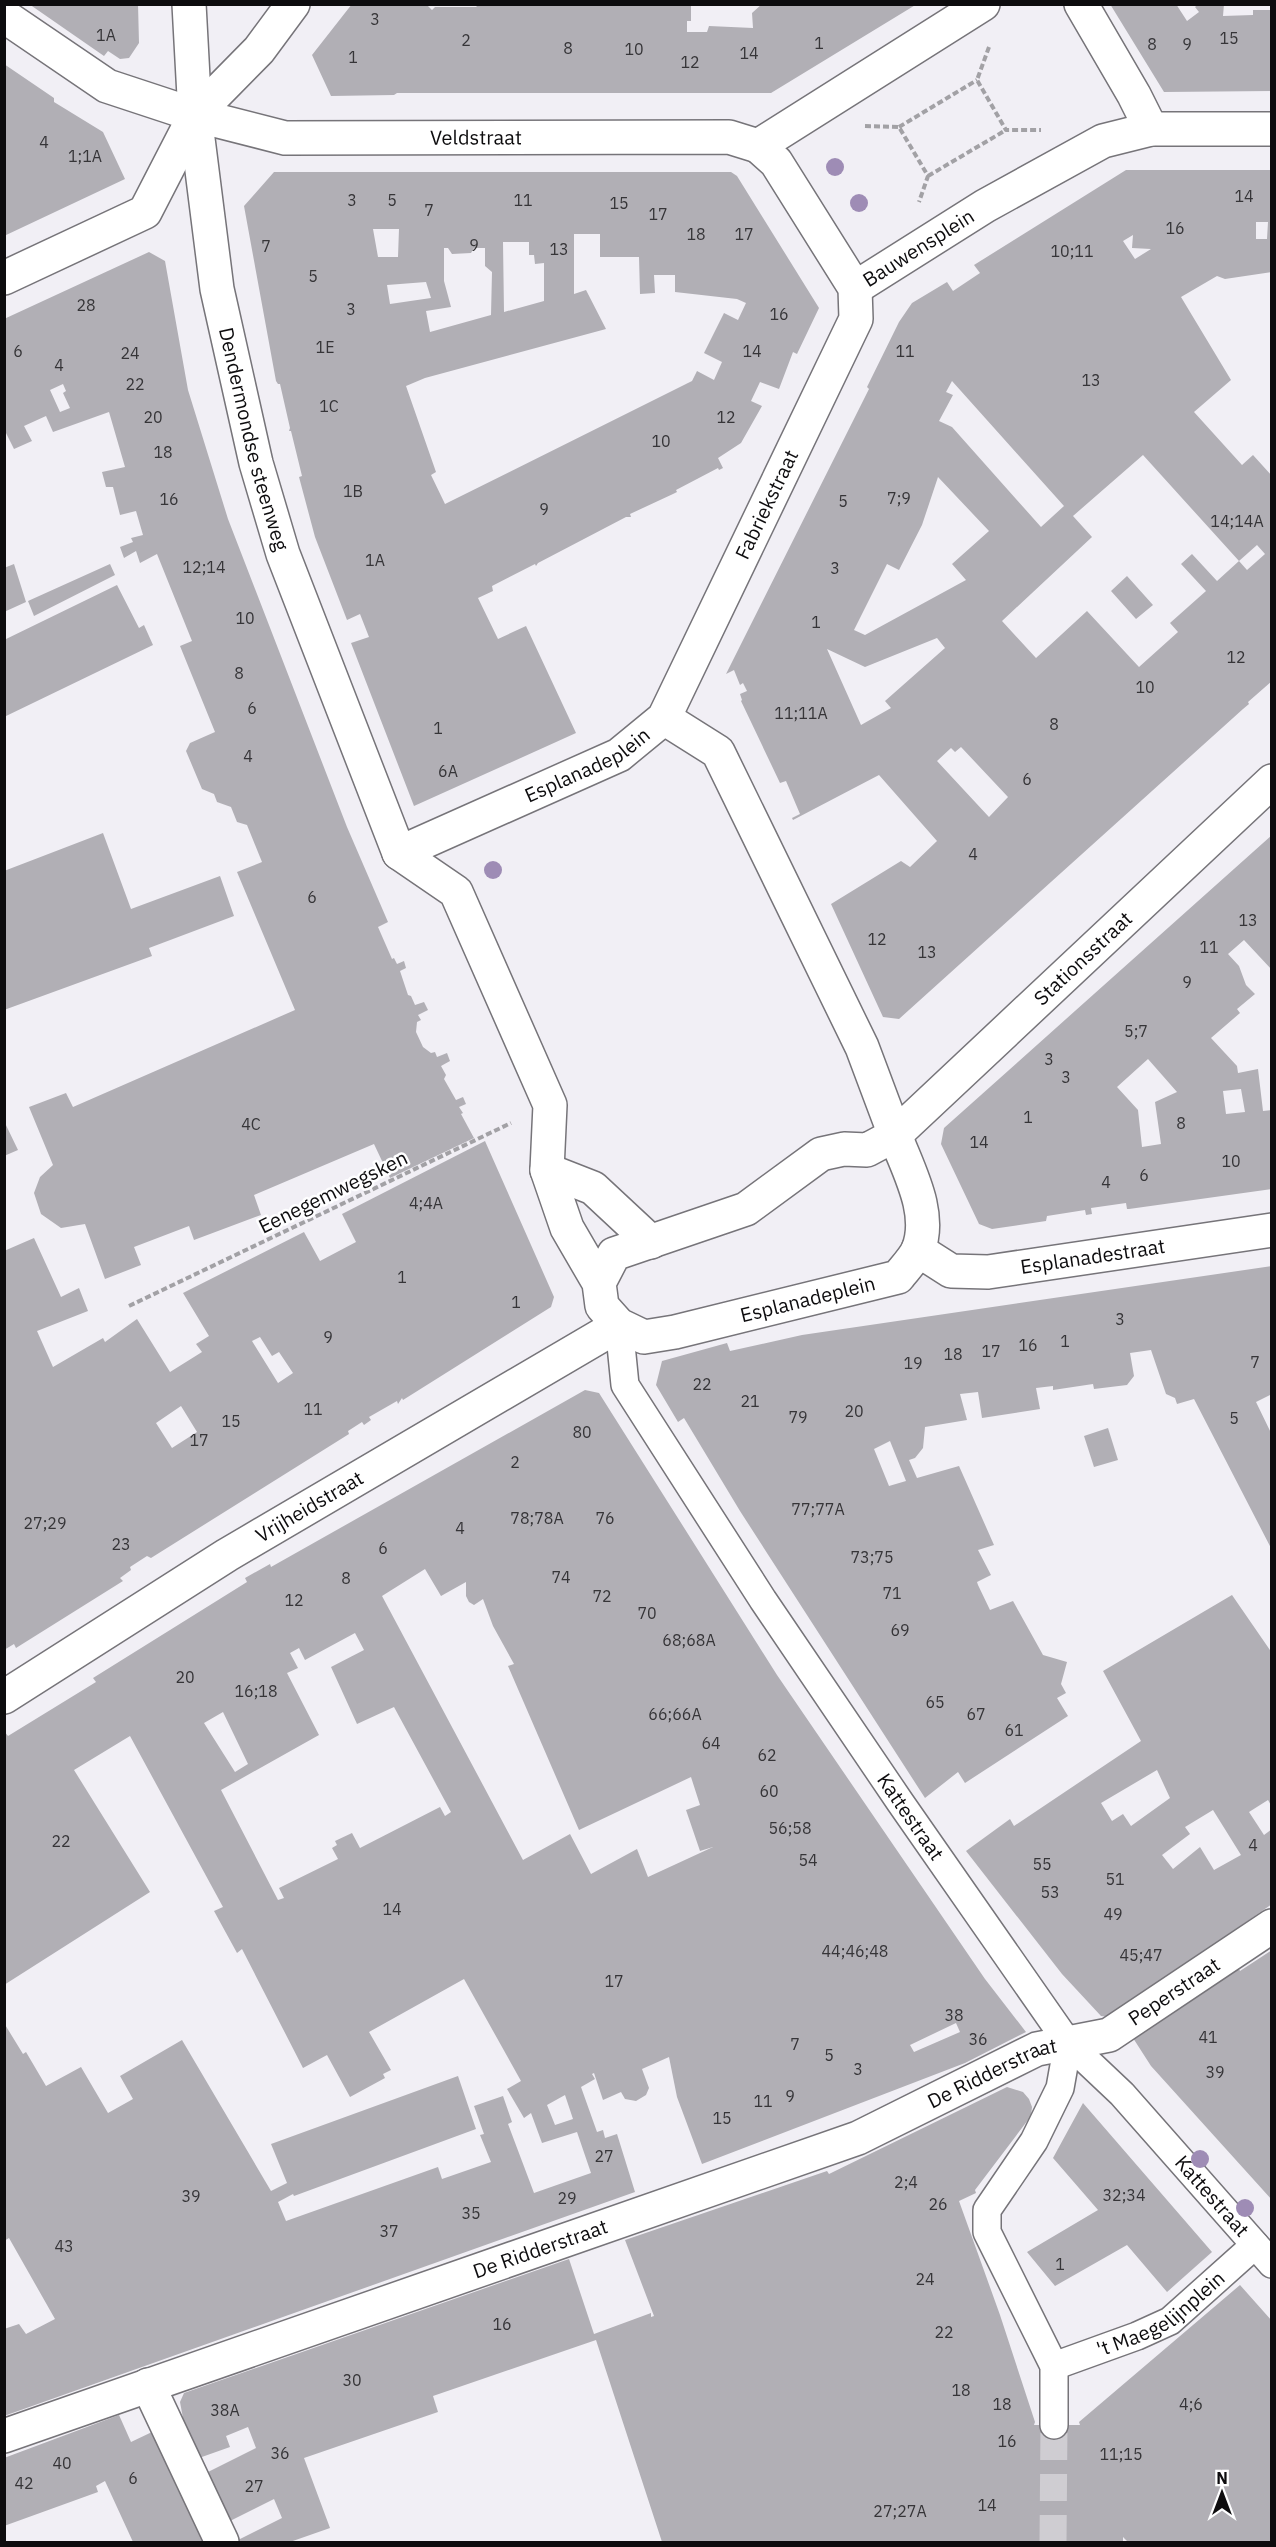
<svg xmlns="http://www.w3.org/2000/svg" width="1276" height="2547" viewBox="0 0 1276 2547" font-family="'IBM Plex Sans',sans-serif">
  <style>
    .building { fill: #b1afb5; fill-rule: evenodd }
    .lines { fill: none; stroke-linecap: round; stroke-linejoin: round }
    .pedestrian-tunnel { stroke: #cfcdd2; stroke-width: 27; stroke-dasharray: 27 14; stroke-linecap: butt }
    .pedestrian-casing { stroke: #767479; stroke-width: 30 }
    .minor-casing { stroke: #767479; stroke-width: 36 }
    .tertiary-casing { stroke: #767479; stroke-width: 36 }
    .path { stroke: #a2a1a5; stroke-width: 4; stroke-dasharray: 6 3; stroke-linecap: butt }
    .pedestrian { stroke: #fff; stroke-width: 27 }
    .minor { stroke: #fff; stroke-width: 33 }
    .tertiary { stroke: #fff; stroke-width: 33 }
    .tree { fill: #9e8cb5 }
    .labels { text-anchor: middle; stroke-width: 5; stroke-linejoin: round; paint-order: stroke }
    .number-label { font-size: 16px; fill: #363538 }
    .street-label { font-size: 20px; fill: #0d0c0e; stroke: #fefeff }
  </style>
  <rect width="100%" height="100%" fill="#f1eff5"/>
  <path class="building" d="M29,4H138L139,43L129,58L120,59L108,51L104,56Z
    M352,4H426L432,10L435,7H476L479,4H691V21H687V32H707L709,26L753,28L752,13L762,4H917L771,93H397L394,95L331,96L312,55Z
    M1110,4H1176L1187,21L1199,12L1195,7L1198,4H1224L1223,16L1253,15V10H1272V91L1164,92Z
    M4,64L54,98V102L103,132L125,179L4,236Z
    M1126,170H1272V272L1225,279L1217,276L1181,297L1231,380L1194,412L1242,465L1253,455L1272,476V681L1248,702L1249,704L1243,709L899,1019L883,1017L831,904L901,861L910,867L937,841L879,775L793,820L792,818L800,814L786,781L780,783L741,701L742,700L740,694L747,691L743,683L740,685L734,670L726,674L869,389L867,387L899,322L912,303L947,282L953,291L980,273L974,265ZM1256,222H1268L1267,239H1256ZM1133,235L1132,248L1151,249L1135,259L1123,241ZM952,381L1064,506L1041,527L952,427L939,421L953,395L946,392ZM1143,455L1239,561L1217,581L1192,554L1181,564L1206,591L1170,623L1178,632L1139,667L1087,611L1036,658L1002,621L1092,537L1073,516ZM938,477L989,531L952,564L966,580L865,635L854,630L887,564L899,570L922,525ZM1257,545L1265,554L1247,570L1239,561ZM937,638L945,648L885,701L891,708L861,725L827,649L865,667ZM961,747L1008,797L989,817L937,761L951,748L955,752Z
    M274,172H731L737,176L819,308L797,354L793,352L779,389L760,382L751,401L762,406L741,443L718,458L723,468L719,470L718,468L676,490L677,492L673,494L630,514L631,517H626L538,563L536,566L535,564L492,586L493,591L478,598L498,639L526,626L576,733L414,806L351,643L369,637L360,614L347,620L315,537L299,477L302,476L291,431H289L290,428L280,384H278L276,381L244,206ZM373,229H399L398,257H378ZM574,234H600V257H639L640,294L655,293L654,275H675V292L737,299L746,303L738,320L724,313L704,353L722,362L714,380L697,371L692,381L445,504L431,475L436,472L406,386L425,378L606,329L586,290L574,294ZM503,242H529V255H534L535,264L544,263V301L504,312ZM444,248H448L452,254L471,253L474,248H485V266L492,272L491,315L430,332L426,311L451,307L444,281ZM426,282L431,298L390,304L387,285Z
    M149,252L165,261L188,390L228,519L347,827L388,922L378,927L392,959L394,958L397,964L404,961L406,968L400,971L408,995L411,996L415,1005L424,1002L428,1010L418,1015L421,1020L417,1022L416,1032L423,1047L431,1053L435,1052L437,1057L447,1053L450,1061L441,1066L446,1075L444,1079L456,1100L463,1097L466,1104L459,1107L463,1113L461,1114L474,1138L390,1178L374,1144L254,1195L261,1215L194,1240L189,1226L134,1247L141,1265L105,1279L85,1224L61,1228L41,1214L34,1193L40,1177L53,1165L29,1107L66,1093L73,1107L295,1010L237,872L262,862L247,825L237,822L231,807L217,802L214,794L202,789L186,751L190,743L215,732L180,646L192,641L157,554L140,563L136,551L124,558L120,547L133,542L131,538L143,535L136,511L120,515L113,487H106L102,472L125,467L109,412L53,432L46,416L24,426L32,441L14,449L4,429V319ZM63,384L66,391L63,393L70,408L60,412L50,390Z
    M14,564L26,602L4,612V568Z
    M110,564L115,575L34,616L28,601Z
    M1127,576L1153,605L1136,619L1111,591Z
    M117,585L139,628L144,625L153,645L4,717V640Z
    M103,833L131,909L220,876L234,916L149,948L152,956L4,1010V871Z
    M1272,835V970L1244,940L1228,954L1239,966L1246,985L1255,994L1237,1009L1240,1013L1211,1038L1237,1066L1238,1073L1258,1069L1263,1111L1272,1110V1189L1129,1209H1127L1126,1203L1091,1208L1092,1214L1086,1215L1085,1210L1047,1216L1046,1221L992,1229L979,1224L941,1144L944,1128ZM1148,1059L1177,1092L1155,1102L1161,1144L1142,1147L1138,1110L1117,1087ZM1241,1089L1245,1112L1226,1114L1223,1091Z
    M4,1121L18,1150L4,1156Z
    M485,1141L554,1297L551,1307L403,1400L402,1398L398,1404L397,1401L369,1417L371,1420L364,1425L362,1422L348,1431L349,1434L151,1558L147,1556L130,1567L131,1570L120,1578L123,1581L16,1648L14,1644L4,1650V1251L34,1238L61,1297L79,1288L88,1311L37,1331L53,1367L103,1338L105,1342L137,1319L170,1372L202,1352L196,1344L209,1336L183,1293L304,1232L320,1261L356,1242L342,1214ZM260,1337L272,1356L279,1352L293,1373L278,1383L252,1341ZM181,1406L197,1432L172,1448L156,1423Z
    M1272,1266V1394L1256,1402L1272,1435V1550L1194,1399L1177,1404L1175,1398L1166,1394L1151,1350L1130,1353L1134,1376L1127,1385L1094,1389L1093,1384L1053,1390V1386L1036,1388L1040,1409L982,1418L978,1392L960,1394L967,1420L925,1427L923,1448L915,1458L909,1460L917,1478L959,1466L994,1545L978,1550L991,1575L977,1582L978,1585L990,1610L1013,1601L1043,1655L1067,1662L1061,1684L1066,1693L1057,1698L1068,1716L965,1783L958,1772L925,1798L740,1511L684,1418L678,1422L656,1385L662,1361L727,1343L730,1351L802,1335ZM890,1441L906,1481L889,1486L874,1449Z
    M585,1390L599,1393L777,1675L985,1979L1026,2032L965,2063L702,2164L677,2097L669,2057L642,2069L649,2088L646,2095L636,2101L625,2099L621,2092L603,2100L594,2073L592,2074L595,2079L581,2087L597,2132L603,2130L605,2138L617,2134L635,2192L4,2416V2329L19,2324L26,2334L55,2319L9,2238L4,2241V2023L23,2054L26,2052L46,2086L81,2067L108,2113L133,2099L120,2076L182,2040L271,2191L287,2183L271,2144L458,2076L476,2129L294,2196L293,2194L278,2202L286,2221L438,2167L442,2179L491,2162L480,2135L484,2134L474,2106L503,2096L512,2122L508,2124L534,2193L591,2173L577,2132L542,2143L531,2113L524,2118L507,2089L521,2081L464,1979L369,2032L391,2070L383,2074L385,2078L350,2097L327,2055L303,2068L242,1949L237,1953L214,1911L223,1907L130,1736L74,1770L150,1892L4,1985V1731L8,1736L96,1682L93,1678L247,1582L245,1578L270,1564L271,1567ZM425,1569L441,1596L466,1582V1596L469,1602L474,1605L483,1599L493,1626L514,1664L508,1666L579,1830L691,1777L700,1805L686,1810L700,1851L713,1847L648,1877L637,1849L591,1874L570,1834L523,1860L382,1596ZM355,1633L364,1650L331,1667L357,1724L394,1707L451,1812L445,1816L440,1807L360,1848L352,1833L335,1841L337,1845L332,1848L338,1859L279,1888L284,1898L278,1900L221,1790L319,1735L287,1673L298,1668L290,1653L299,1648L305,1660ZM223,1712L248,1764L235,1772L204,1723ZM956,2023L960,2032L914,2052L910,2045ZM565,2095L573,2119L555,2125L547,2105Z
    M1108,1428L1118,1460L1094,1467L1084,1436Z
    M1232,1595L1272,1653V1807L1268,1800L1249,1812L1264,1835L1272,1829V1904L1110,2017L1101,2016L1062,1974L966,1851L1010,1819L1014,1826L1141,1741L1103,1671ZM1157,1770L1170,1798L1131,1826L1123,1814L1112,1821L1101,1803ZM1213,1810L1241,1855L1214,1870L1200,1847L1173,1869L1162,1855L1190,1834L1185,1827Z
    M1272,1950V2200L1151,2066L1133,2038L1238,1967L1240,1971Z
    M1007,2087L1023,2092L1029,2099L1032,2107L1031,2116L975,2190L976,2193L959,2201L1000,2315L1035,2422L1034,2425H1080L1079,2422L1240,2285L1272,2321V2542H1128L1123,2537V2542H662L596,2340L433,2396L438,2412L304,2458L330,2528L290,2542H234L282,2518L274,2499L226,2523L202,2475L256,2448L248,2427L226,2436L230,2447L199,2458L189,2450L180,2402L184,2393L569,2259L594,2334L651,2313V2317L654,2316L625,2240L827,2171L829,2174Z
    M1083,2103L1212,2252L1167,2292L1127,2245L1055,2286L1027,2252L1098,2210L1053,2158Z
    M119,2415L131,2442L152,2432L205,2542H133L105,2481L96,2486L98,2492L4,2526V2458Z"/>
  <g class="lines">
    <path class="pedestrian-tunnel" d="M1053,2542L1054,2425"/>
    <g class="pedestrian-casing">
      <g id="pedestrian">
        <path id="s1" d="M619,1325L625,1385L763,1600L900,1802L1068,2043L1122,2094L1272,2264"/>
        <path id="s2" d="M1054,2366L1137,2336L1170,2321L1255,2245"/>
        <path d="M1054,2425V2366L987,2232V2210L1034,2141L1060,2088L1068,2043"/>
      </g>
    </g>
    <g class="minor-casing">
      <g id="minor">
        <path d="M1081,4L1134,95L1151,129"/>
        <path id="s3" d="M4,16L107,86L195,115L285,138L729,137L758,146"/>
        <path d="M4,278L145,212L195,115L259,50L293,4"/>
        <path id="s4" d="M855,288L985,206L1103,141L1151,129H1272"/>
        <path id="s5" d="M664,718L718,752L862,1047L895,1135L1272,781"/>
        <path id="s6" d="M399,853L619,755L664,718L856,319L855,288L776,162L758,146L983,4"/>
        <path d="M148,2385L222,2542"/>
        <path id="s7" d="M4,2436L858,2138L1037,2049L1109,2035L1272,1926"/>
      </g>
    </g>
    <g class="tertiary-casing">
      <g id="tertiary">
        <path id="s8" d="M189,4L195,115L217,289L256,463L283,554L399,853L456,892L550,1105L547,1170L567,1228L599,1283L602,1306L619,1325L644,1337L675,1332L898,1277C904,1269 914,1259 918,1250C933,1213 908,1170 895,1135L867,1150L844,1149L821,1154L746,1209L614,1254L599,1283"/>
        <path d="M547,1170L593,1188L651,1242"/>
        <path id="s9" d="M918,1250L951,1271L988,1272L1272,1230"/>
        <path id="s10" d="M4,1697L227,1555L619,1325"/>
      </g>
    </g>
    <path class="path" d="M989,47L977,80L1006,130H1041
      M865,126L899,127L928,176L919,202
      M899,127L977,80
      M928,176L1006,130
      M129,1306L511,1123"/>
    <use href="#pedestrian" class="pedestrian"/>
    <use href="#minor" class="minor"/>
    <use href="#tertiary" class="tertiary"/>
  </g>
  <g class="tree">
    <circle cx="835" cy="167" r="9"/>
    <circle cx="859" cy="203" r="9"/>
    <circle cx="493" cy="870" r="9"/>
    <circle cx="1200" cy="2159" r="9"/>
    <circle cx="1245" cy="2208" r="9"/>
  </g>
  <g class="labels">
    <g class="number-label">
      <text x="375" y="25">3</text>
      <text x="106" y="41">1A</text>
      <text x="1229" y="44">15</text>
      <text x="466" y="46">2</text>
      <text x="819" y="49">1</text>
      <text x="1152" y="50">8</text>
      <text x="1187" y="50">9</text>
      <text x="568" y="54">8</text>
      <text x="634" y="55">10</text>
      <text x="749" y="59">14</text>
      <text x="353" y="63">1</text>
      <text x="690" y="68">12</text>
      <text x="44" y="148">4</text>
      <text x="85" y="162">1;1A</text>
      <text x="1244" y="202">14</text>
      <text x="352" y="206">3</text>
      <text x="392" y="206">5</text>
      <text x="523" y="206">11</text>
      <text x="619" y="209">15</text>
      <text x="429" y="216">7</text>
      <text x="658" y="220">17</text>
      <text x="1175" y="234">16</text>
      <text x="696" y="240">18</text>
      <text x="744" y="240">17</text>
      <text x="474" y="251">9</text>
      <text x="266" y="252">7</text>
      <text x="559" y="255">13</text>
      <text x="1072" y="257">10;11</text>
      <text x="313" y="282">5</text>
      <text x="86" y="311">28</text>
      <text x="351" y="315">3</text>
      <text x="779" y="320">16</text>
      <text x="325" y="353">1E</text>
      <text x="18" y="357">6</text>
      <text x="752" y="357">14</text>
      <text x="905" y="357">11</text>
      <text x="130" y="359">24</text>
      <text x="59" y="371">4</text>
      <text x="1091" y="386">13</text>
      <text x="135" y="390">22</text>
      <text x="329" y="412">1C</text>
      <text x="153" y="423">20</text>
      <text x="726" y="423">12</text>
      <text x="661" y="447">10</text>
      <text x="163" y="458">18</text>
      <text x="353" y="497">1B</text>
      <text x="899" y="504">7;9</text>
      <text x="169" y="505">16</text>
      <text x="843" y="507">5</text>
      <text x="544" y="515">9</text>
      <text x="1237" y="527">14;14A</text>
      <text x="375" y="566">1A</text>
      <text x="204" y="573">12;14</text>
      <text x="835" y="574">3</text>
      <text x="245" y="624">10</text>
      <text x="816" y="628">1</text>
      <text x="1236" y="663">12</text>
      <text x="239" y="679">8</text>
      <text x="1145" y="693">10</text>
      <text x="252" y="714">6</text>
      <text x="801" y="719">11;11A</text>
      <text x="1054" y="730">8</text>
      <text x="438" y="734">1</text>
      <text x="248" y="762">4</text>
      <text x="448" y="777">6A</text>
      <text x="1027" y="785">6</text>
      <text x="973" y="860">4</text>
      <text x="312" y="903">6</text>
      <text x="1248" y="926">13</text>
      <text x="877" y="945">12</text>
      <text x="1209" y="953">11</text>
      <text x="927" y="958">13</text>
      <text x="1187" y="988">9</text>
      <text x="1136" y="1037">5;7</text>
      <text x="1049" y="1065">3</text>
      <text x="1066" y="1083">3</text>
      <text x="1028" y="1123">1</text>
      <text x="1181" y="1129">8</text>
      <text x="251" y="1130">4C</text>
      <text x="979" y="1148">14</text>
      <text x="1231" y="1167">10</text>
      <text x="1144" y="1181">6</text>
      <text x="1106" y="1188">4</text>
      <text x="426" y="1209">4;4A</text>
      <text x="402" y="1283">1</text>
      <text x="516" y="1308">1</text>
      <text x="1120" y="1325">3</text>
      <text x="328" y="1343">9</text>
      <text x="1065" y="1347">1</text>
      <text x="1028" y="1351">16</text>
      <text x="991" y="1357">17</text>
      <text x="953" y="1360">18</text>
      <text x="1255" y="1368">7</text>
      <text x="913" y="1369">19</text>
      <text x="702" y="1390">22</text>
      <text x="750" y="1407">21</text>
      <text x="313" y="1415">11</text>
      <text x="854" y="1417">20</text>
      <text x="798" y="1423">79</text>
      <text x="1234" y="1424">5</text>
      <text x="231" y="1427">15</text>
      <text x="582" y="1438">80</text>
      <text x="199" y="1446">17</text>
      <text x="515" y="1468">2</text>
      <text x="818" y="1515">77;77A</text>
      <text x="537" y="1524">78;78A</text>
      <text x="605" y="1524">76</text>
      <text x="45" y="1529">27;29</text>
      <text x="460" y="1534">4</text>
      <text x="121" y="1550">23</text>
      <text x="383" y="1554">6</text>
      <text x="872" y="1563">73;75</text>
      <text x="561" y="1583">74</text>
      <text x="346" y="1584">8</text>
      <text x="892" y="1599">71</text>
      <text x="602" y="1602">72</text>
      <text x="294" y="1606">12</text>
      <text x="647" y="1619">70</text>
      <text x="900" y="1636">69</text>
      <text x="689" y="1646">68;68A</text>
      <text x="185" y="1683">20</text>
      <text x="256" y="1697">16;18</text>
      <text x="935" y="1708">65</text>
      <text x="675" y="1720">66;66A</text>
      <text x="976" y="1720">67</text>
      <text x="1014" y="1736">61</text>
      <text x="711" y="1749">64</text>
      <text x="767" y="1761">62</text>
      <text x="769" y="1797">60</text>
      <text x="790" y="1834">56;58</text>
      <text x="61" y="1847">22</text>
      <text x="1253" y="1851">4</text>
      <text x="808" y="1866">54</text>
      <text x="1042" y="1870">55</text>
      <text x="1115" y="1885">51</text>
      <text x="1050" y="1898">53</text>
      <text x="392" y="1915">14</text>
      <text x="1113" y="1920">49</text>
      <text x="855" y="1957">44;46;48</text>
      <text x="1141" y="1961">45;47</text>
      <text x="614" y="1987">17</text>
      <text x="954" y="2021">38</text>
      <text x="1208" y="2043">41</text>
      <text x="978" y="2045">36</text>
      <text x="795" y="2050">7</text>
      <text x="829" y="2061">5</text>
      <text x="858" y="2075">3</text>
      <text x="1215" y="2078">39</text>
      <text x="790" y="2102">9</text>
      <text x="763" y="2107">11</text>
      <text x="722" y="2124">15</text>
      <text x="604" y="2162">27</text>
      <text x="906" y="2188">2;4</text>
      <text x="1124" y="2201">32;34</text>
      <text x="191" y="2202">39</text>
      <text x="567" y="2204">29</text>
      <text x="938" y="2210">26</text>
      <text x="471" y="2219">35</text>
      <text x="389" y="2237">37</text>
      <text x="64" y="2252">43</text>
      <text x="1060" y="2270">1</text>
      <text x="925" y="2285">24</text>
      <text x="502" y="2330">16</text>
      <text x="944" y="2338">22</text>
      <text x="352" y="2386">30</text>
      <text x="961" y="2396">18</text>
      <text x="1002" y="2410">18</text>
      <text x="1191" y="2410">4;6</text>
      <text x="225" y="2416">38A</text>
      <text x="1007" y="2447">16</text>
      <text x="280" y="2459">36</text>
      <text x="1121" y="2460">11;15</text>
      <text x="62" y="2469">40</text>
      <text x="133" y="2484">6</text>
      <text x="24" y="2489">42</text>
      <text x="254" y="2492">27</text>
      <text x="987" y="2511">14</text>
      <text x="900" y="2517">27;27A</text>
    </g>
    <g class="street-label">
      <text dy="7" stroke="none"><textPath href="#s3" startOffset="501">Veldstraat</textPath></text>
      <text dy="7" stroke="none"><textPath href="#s4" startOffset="75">Bauwensplein</textPath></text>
      <text dy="7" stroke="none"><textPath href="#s8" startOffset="441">Dendermondse steenweg</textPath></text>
      <text dy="7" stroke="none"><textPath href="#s6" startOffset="536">Fabriekstraat</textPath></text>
      <text dy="7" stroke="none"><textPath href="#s6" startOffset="208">Esplanadeplein</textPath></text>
      <text dy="7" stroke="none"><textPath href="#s5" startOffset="744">Stationsstraat</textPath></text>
      <text transform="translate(333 1192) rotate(-26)" y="7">Eenegemwegsken</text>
      <text dy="7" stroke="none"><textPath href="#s9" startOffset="182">Esplanadestraat</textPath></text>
      <text dy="7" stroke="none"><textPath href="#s8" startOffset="1617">Esplanadeplein</textPath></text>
      <text dy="7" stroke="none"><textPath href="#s10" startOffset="360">Vrijheidstraat</textPath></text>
      <text dy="7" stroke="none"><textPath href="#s1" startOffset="578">Kattestraat</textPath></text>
      <text dy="7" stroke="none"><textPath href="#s7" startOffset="1256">Peperstraat</textPath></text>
      <text dy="7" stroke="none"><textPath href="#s7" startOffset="1054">De Ridderstraat</textPath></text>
      <text dy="7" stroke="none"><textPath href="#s1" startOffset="1064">Kattestraat</textPath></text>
      <text dy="7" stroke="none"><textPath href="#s7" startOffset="568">De Ridderstraat</textPath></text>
      <text dy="7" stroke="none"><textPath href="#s2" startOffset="120">'t Maegelijnplein</textPath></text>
    </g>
  </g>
  <rect width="1276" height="2547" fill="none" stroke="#0d0c0e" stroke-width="12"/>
  <g transform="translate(1222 2493)" stroke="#fefeff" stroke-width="4.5" paint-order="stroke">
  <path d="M0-4.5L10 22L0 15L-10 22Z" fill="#0d0c0e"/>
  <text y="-9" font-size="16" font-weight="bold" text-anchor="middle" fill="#0d0c0e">N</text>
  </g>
</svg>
